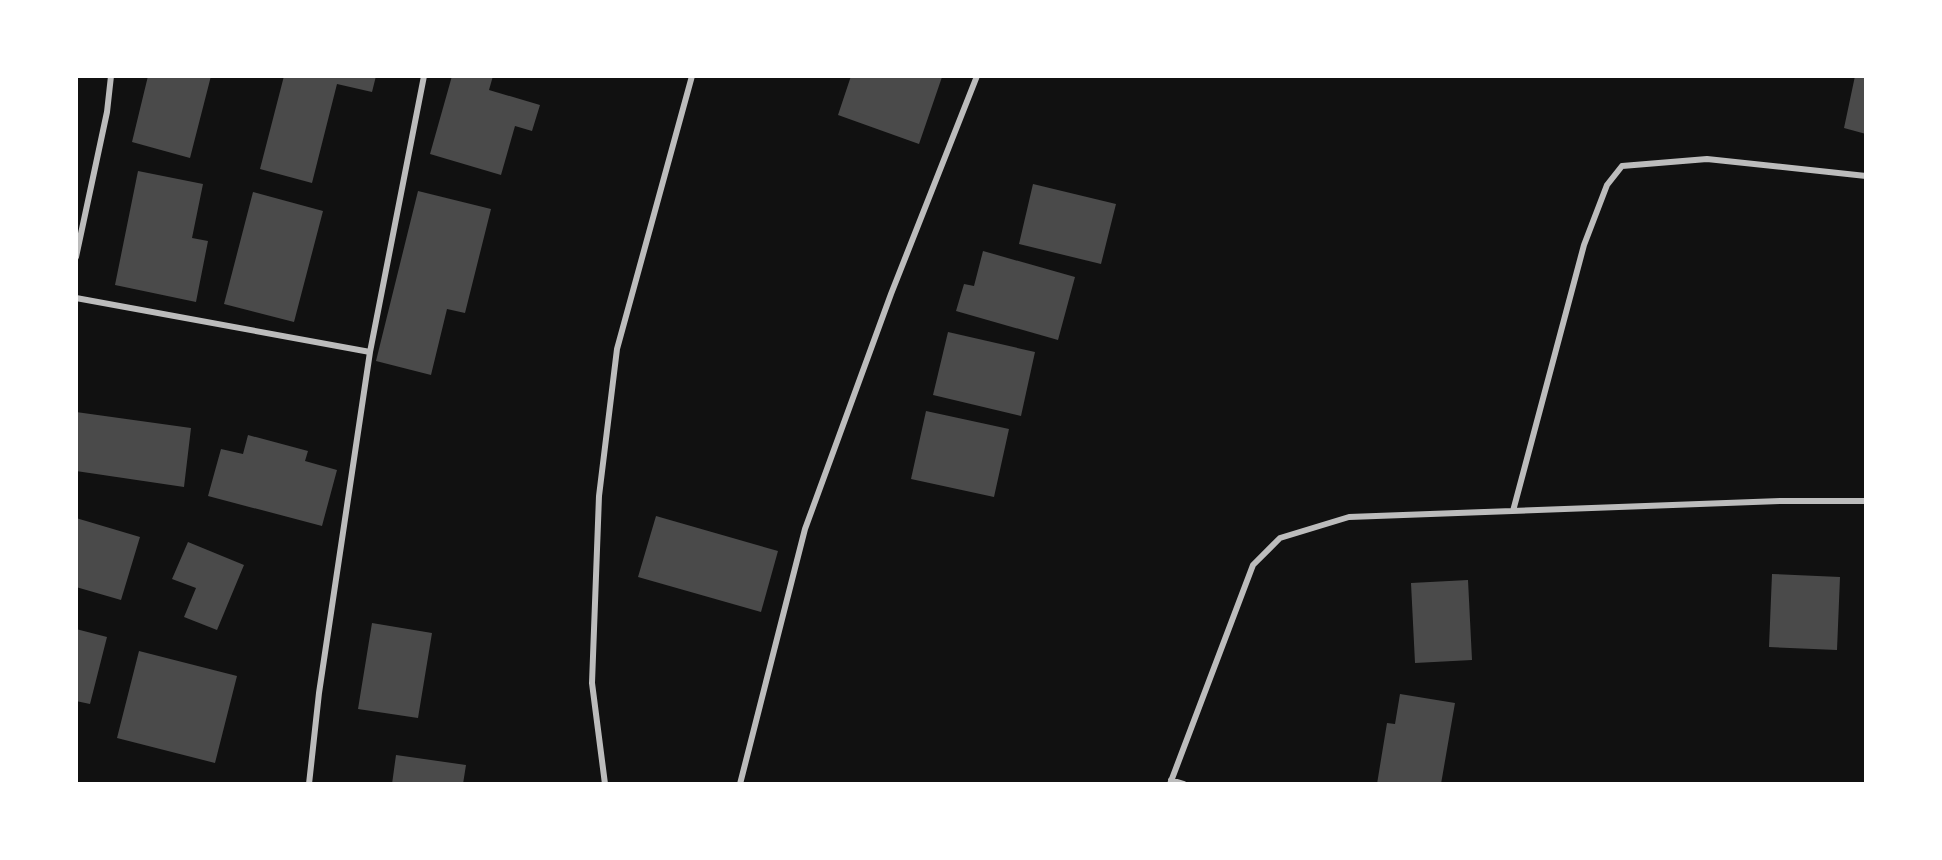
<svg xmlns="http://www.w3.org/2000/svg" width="1942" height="860" viewBox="0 0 1942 860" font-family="'Playfair Display',serif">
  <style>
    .building { fill: #4a4a4a }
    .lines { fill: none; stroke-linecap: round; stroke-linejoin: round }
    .minor { stroke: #bcbcbc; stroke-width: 6 }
  </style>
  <rect width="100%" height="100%" fill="#111"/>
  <path class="building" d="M148,76H211L190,158L132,142Z
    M284,76H376L372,92L337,84L312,183L260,169Z
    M452,76H493L489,90L540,105L532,131L515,126L501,175L430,154Z
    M851,76L942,77L919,144L838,115Z
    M1855,76H1866V134L1844,128Z
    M138,171L203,184L192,238L208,241L196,302L115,285Z
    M1033,184L1116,204L1101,264L1019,244Z
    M418,191L491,209L465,313L447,309L431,375L376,361Z
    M253,192L323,211L294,322L224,304Z
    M983,251L1075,277L1058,340L956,311L964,284L974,286Z
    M948,332L1035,352L1021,416L933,395Z
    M926,411L1009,429L994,497L911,479Z
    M76,412L191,428L184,487L76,471Z
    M248,435L308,451L305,461L337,470L322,526L208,496L221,449L243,454Z
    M656,516L778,551L761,612L638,577Z
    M76,518L140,537L121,600L76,587Z
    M188,542L244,565L217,630L184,617L196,588L172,579Z
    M1772,574L1840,577L1837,650L1769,647Z
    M1468,580L1472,660L1415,663L1411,583Z
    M372,623L432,633L418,718L358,709Z
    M76,629L107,637L90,704L76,701Z
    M139,651L237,676L215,763L117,738Z
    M1400,694L1455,703L1441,784H1377L1387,723L1395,724Z
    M396,755L466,765L463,784H392Z"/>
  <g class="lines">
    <path class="minor" d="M76,257L107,112L111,76
      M76,298L370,352
      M1513,511L1584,245L1607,185L1622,166L1707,159L1866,176
      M1171,780L1184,784
      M309,784L319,693L370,352L424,76
      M605,784L592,683L599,496L617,349L692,76
      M740,784L805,529L891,294L977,76
      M1170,784L1253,565L1280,538L1349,517L1781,501H1866"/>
  </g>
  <rect width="1942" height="860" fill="none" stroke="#ffffff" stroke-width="156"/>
</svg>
